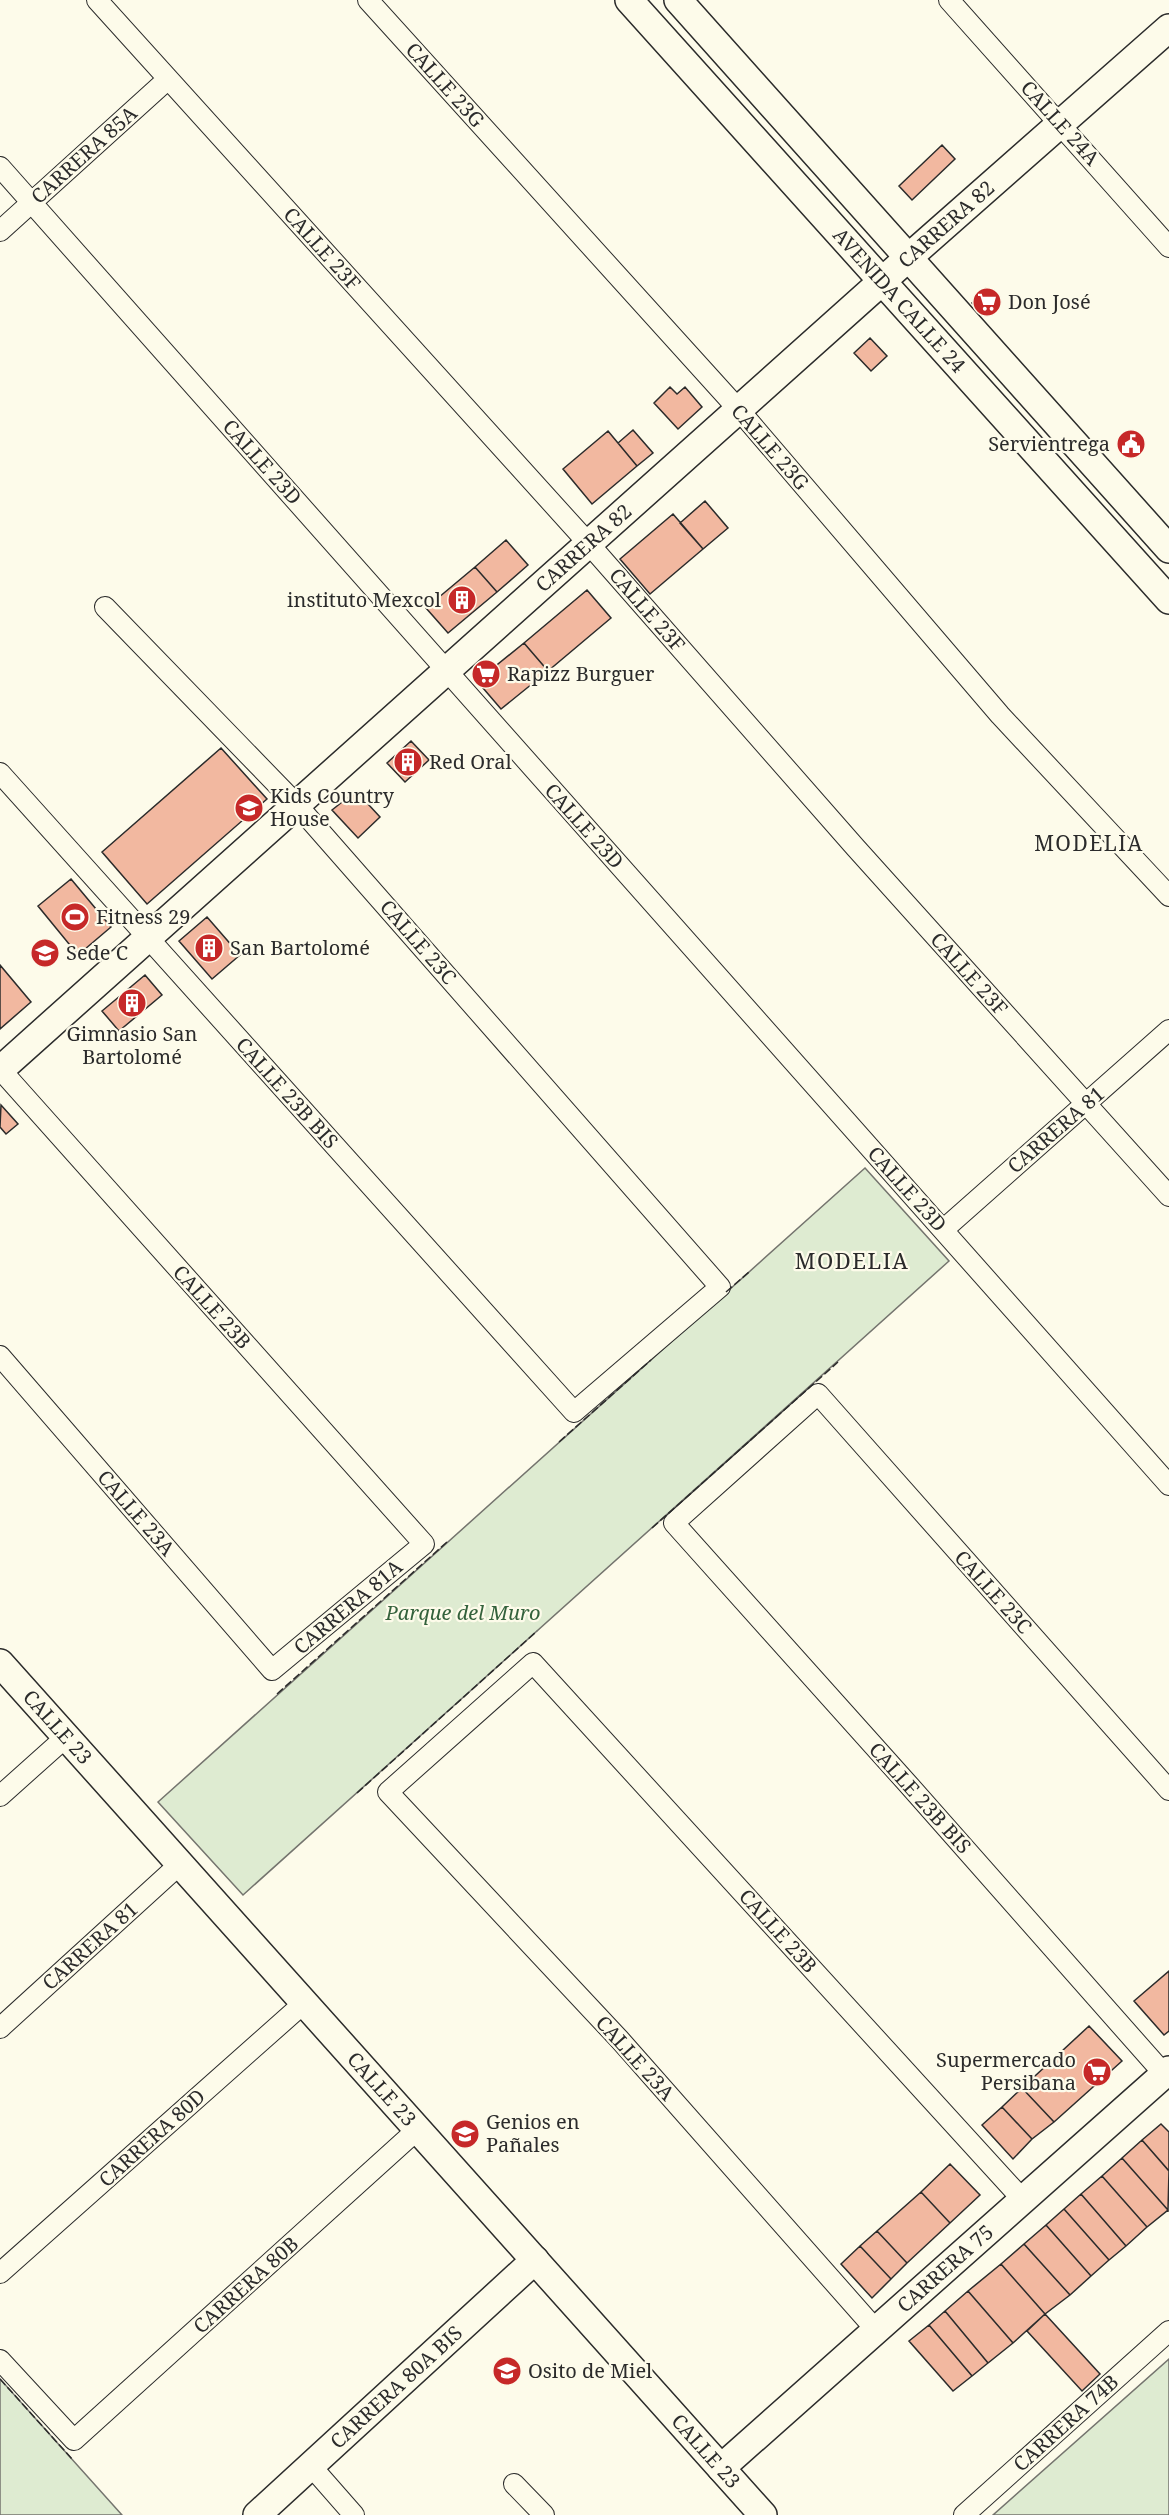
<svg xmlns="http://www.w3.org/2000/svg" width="1169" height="2515" viewBox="0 0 1169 2515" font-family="'Noto Serif',serif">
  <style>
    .green { fill: #deebd1; stroke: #74746e; stroke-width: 1.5 }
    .building { fill: #f2b8a0; stroke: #2b2b2b; stroke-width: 1.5 }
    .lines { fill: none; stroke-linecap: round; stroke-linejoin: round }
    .street-casing { stroke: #2b2b2b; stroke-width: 22 }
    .secondary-casing { stroke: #2b2b2b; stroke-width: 30 }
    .street { stroke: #fdfbea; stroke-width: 20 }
    .secondary { stroke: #fdfbea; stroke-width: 27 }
    .fence { stroke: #2b2b2b; stroke-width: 1.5; stroke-dasharray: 8 3; stroke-linecap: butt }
    .labels { text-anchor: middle; stroke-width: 4.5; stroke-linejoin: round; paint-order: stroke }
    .street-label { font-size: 20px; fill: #2b2b2b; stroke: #fdfbea }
    .poi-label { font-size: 20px; fill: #2b2b2b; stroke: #fdfbea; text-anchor: start }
    .park-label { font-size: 20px; font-style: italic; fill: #34623c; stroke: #fdfbea }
    .neighbourhood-label { font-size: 21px; letter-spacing: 1.5px; fill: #2b2b2b; stroke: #fdfbea }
    .quarter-label { font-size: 22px; letter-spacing: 1.5px; fill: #2b2b2b; stroke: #fdfbea }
  </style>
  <rect width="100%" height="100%" fill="#fdfbea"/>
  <path class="green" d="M865,1168L949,1261L243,1895L158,1802Z
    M1169,2359V2515H993Z
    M0,2379L122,2515H0Z"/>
  <path class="building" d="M942,145L955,159L912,200L899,186Z
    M986,288L1001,302L987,316L972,303Z
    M870,338L887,356L871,371L854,353Z
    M670,387L677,394L685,387L702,407L678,429L654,403Z
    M633,430L653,453L637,466L618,443Z
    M608,431L637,466L592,504L563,469Z
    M705,501L728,528L703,549L680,523Z
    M673,514L703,549L650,594L620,559Z
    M506,540L528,565L497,592L475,567Z
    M475,567L497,592L448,633L426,608Z
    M587,590L611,618L548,671L524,643Z
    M524,643L548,671L501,709L477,681Z
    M411,741L429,760L405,782L387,763Z
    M221,748L267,799L147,904L102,852Z
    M356,791L380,817L358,838L332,810Z
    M71,879L111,927L78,955L38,906Z
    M207,917L240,955L212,979L179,941Z
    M0,965L31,1002L0,1029Z
    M145,975L162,995L119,1031L102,1011Z
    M1,1105L18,1124L6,1134L0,1127Z
    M1169,1971V2031L1164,2035L1134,2001Z
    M1089,2026L1122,2061L1054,2122L1022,2088Z
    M1022,2088L1054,2122L1032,2139L1002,2107Z
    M1002,2107L1032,2139L1013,2159L982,2125Z
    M1161,2124L1169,2132V2171L1142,2140Z
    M1142,2140L1169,2171L1168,2210L1122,2158Z
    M1122,2158L1168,2210L1147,2227L1102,2176Z
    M950,2164L980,2195L950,2223L921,2192Z
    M1102,2176L1147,2227L1126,2246L1081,2194Z
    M921,2192L950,2223L907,2263L877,2231Z
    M1081,2194L1126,2246L1109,2260L1064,2209Z
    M1064,2209L1109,2260L1091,2276L1046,2225Z
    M1046,2225L1091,2276L1070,2295L1024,2244Z
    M877,2231L907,2263L891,2279L860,2246Z
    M1024,2244L1070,2295L1045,2314L1001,2264Z
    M860,2246L891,2279L872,2298L841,2264Z
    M1001,2264L1045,2314L1013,2343L968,2291Z
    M968,2291L1013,2343L988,2363L945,2311Z
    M945,2311L988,2363L972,2376L929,2325Z
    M1045,2314L1100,2374L1082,2391L1027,2331Z
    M929,2325L972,2376L953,2391L909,2341Z"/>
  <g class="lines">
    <g class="street-casing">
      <path id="street" d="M97,0L589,544L855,847L1169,1196
        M368,0L739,410L1000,715L1169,896
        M949,0L1169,247
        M0,167L1169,1485
        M0,231L168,79
        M0,773L574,1412L720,1287L297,805L105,607
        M0,1069L424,1544L272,1670L0,1356
        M943,1230L1169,1030
        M0,1796L66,1737
        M0,2028L180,1864
        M1164,2074L907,1783L674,1523L818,1394L1169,1790
        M0,2273L304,2003
        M876,2330L620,2040L388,1792L533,1663L1023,2200
        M0,2360L74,2440L418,2129
        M311,2466L354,2515
        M514,2484L544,2515
        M964,2515L1169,2331"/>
    </g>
    <g class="secondary-casing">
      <g id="secondary">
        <path id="s1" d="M629,0L1169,600"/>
        <path d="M678,0L1169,549"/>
        <path id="s2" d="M0,1070L908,258L1169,28"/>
        <path id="s3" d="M0,1663L763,2515"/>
        <path id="s4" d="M721,2468L1169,2070"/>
        <path id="s5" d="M257,2515L535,2260"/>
      </g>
    </g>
    <use href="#street" class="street"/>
    <use href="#secondary" class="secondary"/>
    <path class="fence" d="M726,1292L749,1272
      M559,1442L651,1360
      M652,1528L838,1362
      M277,1694L447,1542
      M357,1793L537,1631
      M0,2379L72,2459"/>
  </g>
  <defs>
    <g id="supermarket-disc" transform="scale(1.5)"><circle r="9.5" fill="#c62828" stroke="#fdfbea"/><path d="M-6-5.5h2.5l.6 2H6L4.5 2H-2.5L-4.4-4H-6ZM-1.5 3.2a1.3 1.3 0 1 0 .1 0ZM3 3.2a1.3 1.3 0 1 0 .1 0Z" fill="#fff"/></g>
    <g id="civic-disc" transform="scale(1.5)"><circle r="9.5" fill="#c62828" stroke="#fdfbea"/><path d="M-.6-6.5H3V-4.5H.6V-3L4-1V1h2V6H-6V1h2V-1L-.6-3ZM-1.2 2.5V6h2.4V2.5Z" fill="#fff"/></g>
    <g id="building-disc" transform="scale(1.5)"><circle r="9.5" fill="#c62828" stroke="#fdfbea"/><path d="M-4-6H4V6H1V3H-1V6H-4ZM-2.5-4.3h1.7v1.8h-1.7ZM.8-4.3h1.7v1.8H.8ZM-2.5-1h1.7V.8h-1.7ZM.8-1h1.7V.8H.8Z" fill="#fff"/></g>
    <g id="school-disc" transform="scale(1.5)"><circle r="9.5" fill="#c62828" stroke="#fdfbea"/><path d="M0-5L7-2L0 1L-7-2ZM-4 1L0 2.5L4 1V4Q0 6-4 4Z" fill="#fff"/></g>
    <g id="stadium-disc" transform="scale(1.5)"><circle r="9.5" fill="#c62828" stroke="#fdfbea"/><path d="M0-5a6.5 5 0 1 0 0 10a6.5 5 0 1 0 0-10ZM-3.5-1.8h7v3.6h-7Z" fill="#fff"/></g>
  </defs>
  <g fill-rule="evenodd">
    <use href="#supermarket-disc" x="987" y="302"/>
    <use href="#civic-disc" x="1131" y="444"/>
    <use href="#building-disc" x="462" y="600"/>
    <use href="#supermarket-disc" x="486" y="674"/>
    <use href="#building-disc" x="408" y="762"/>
    <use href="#school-disc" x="249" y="808"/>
    <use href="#stadium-disc" x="75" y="917"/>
    <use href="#building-disc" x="209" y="948"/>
    <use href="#school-disc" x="45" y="953"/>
    <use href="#building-disc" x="132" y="1003"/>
    <use href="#supermarket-disc" x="1097" y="2072"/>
    <use href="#school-disc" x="465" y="2134"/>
    <use href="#school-disc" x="507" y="2371"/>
  </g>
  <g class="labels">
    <g class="street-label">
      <text transform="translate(445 85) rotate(48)" y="7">CALLE 23G</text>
      <text transform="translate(1060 123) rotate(48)" y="7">CALLE 24A</text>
      <text transform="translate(84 155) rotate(-42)" y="7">CARRERA 85A</text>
      <text dy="7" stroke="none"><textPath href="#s2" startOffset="1269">CARRERA 82</textPath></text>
      <text transform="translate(322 249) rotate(48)" y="7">CALLE 23F</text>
      <text dy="7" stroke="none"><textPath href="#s1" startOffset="404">AVENIDA CALLE 24</textPath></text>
      <text transform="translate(770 447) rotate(49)" y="7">CALLE 23G</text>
      <text transform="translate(262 462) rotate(48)" y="7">CALLE 23D</text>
      <text dy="7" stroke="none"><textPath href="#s2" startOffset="783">CARRERA 82</textPath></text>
      <text transform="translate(647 610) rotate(49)" y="7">CALLE 23F</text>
      <text transform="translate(584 826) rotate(48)" y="7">CALLE 23D</text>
      <text transform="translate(418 942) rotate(49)" y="7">CALLE 23C</text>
      <text transform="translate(969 974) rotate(48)" y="7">CALLE 23F</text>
      <text transform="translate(287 1093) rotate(48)" y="7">CALLE 23B BIS</text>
      <text transform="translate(1056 1130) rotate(-41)" y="7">CARRERA 81</text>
      <text transform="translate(907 1189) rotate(48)" y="7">CALLE 23D</text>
      <text transform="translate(212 1307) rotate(48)" y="7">CALLE 23B</text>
      <text transform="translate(136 1513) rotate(49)" y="7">CALLE 23A</text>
      <text transform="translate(993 1592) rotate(48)" y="7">CALLE 23C</text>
      <text transform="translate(348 1607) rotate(-40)" y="7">CARRERA 81A</text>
      <text dy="7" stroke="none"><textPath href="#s3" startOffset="86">CALLE 23</textPath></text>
      <text transform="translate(920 1798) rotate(48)" y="7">CALLE 23B BIS</text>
      <text transform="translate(778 1931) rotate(48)" y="7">CALLE 23B</text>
      <text transform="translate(90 1946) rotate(-42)" y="7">CARRERA 81</text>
      <text transform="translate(635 2058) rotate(48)" y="7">CALLE 23A</text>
      <text dy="7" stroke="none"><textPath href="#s3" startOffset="572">CALLE 23</textPath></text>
      <text transform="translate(152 2138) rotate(-42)" y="7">CARRERA 80D</text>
      <text dy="7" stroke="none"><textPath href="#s4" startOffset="300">CARRERA 75</textPath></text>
      <text transform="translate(246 2285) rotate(-42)" y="7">CARRERA 80B</text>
      <text dy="7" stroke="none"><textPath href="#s5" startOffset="189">CARRERA 80A BIS</textPath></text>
      <text transform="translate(1066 2423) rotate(-42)" y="7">CARRERA 74B</text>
      <text dy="7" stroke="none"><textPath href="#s3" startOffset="1058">CALLE 23</textPath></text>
    </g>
    <g class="poi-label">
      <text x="1008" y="309">Don José</text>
      <text x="1110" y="451" text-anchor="end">Servientrega</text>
      <text x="441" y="607" text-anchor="end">instituto Mexcol</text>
      <text x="507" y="681">Rapizz Burguer</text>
      <text x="429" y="769">Red Oral</text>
      <text x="270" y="803">Kids Country<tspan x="270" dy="23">House</tspan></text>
      <text x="96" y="924">Fitness 29</text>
      <text x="230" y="955">San Bartolomé</text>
      <text x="66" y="960">Sede C</text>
      <text x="132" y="1041" text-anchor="middle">Gimnasio San<tspan x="132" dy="23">Bartolomé</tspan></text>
      <text x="1076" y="2067" text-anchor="end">Supermercado<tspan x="1076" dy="23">Persibana</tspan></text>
      <text x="486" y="2129">Genios en<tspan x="486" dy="23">Pañales</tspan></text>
      <text x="528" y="2378">Osito de Miel</text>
    </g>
    <g class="park-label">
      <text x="463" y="1620">Parque del Muro</text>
    </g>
    <g class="neighbourhood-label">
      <text x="1089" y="851">MODELIA</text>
    </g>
    <g class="quarter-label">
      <text x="852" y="1269">MODELIA</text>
    </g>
  </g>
</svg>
